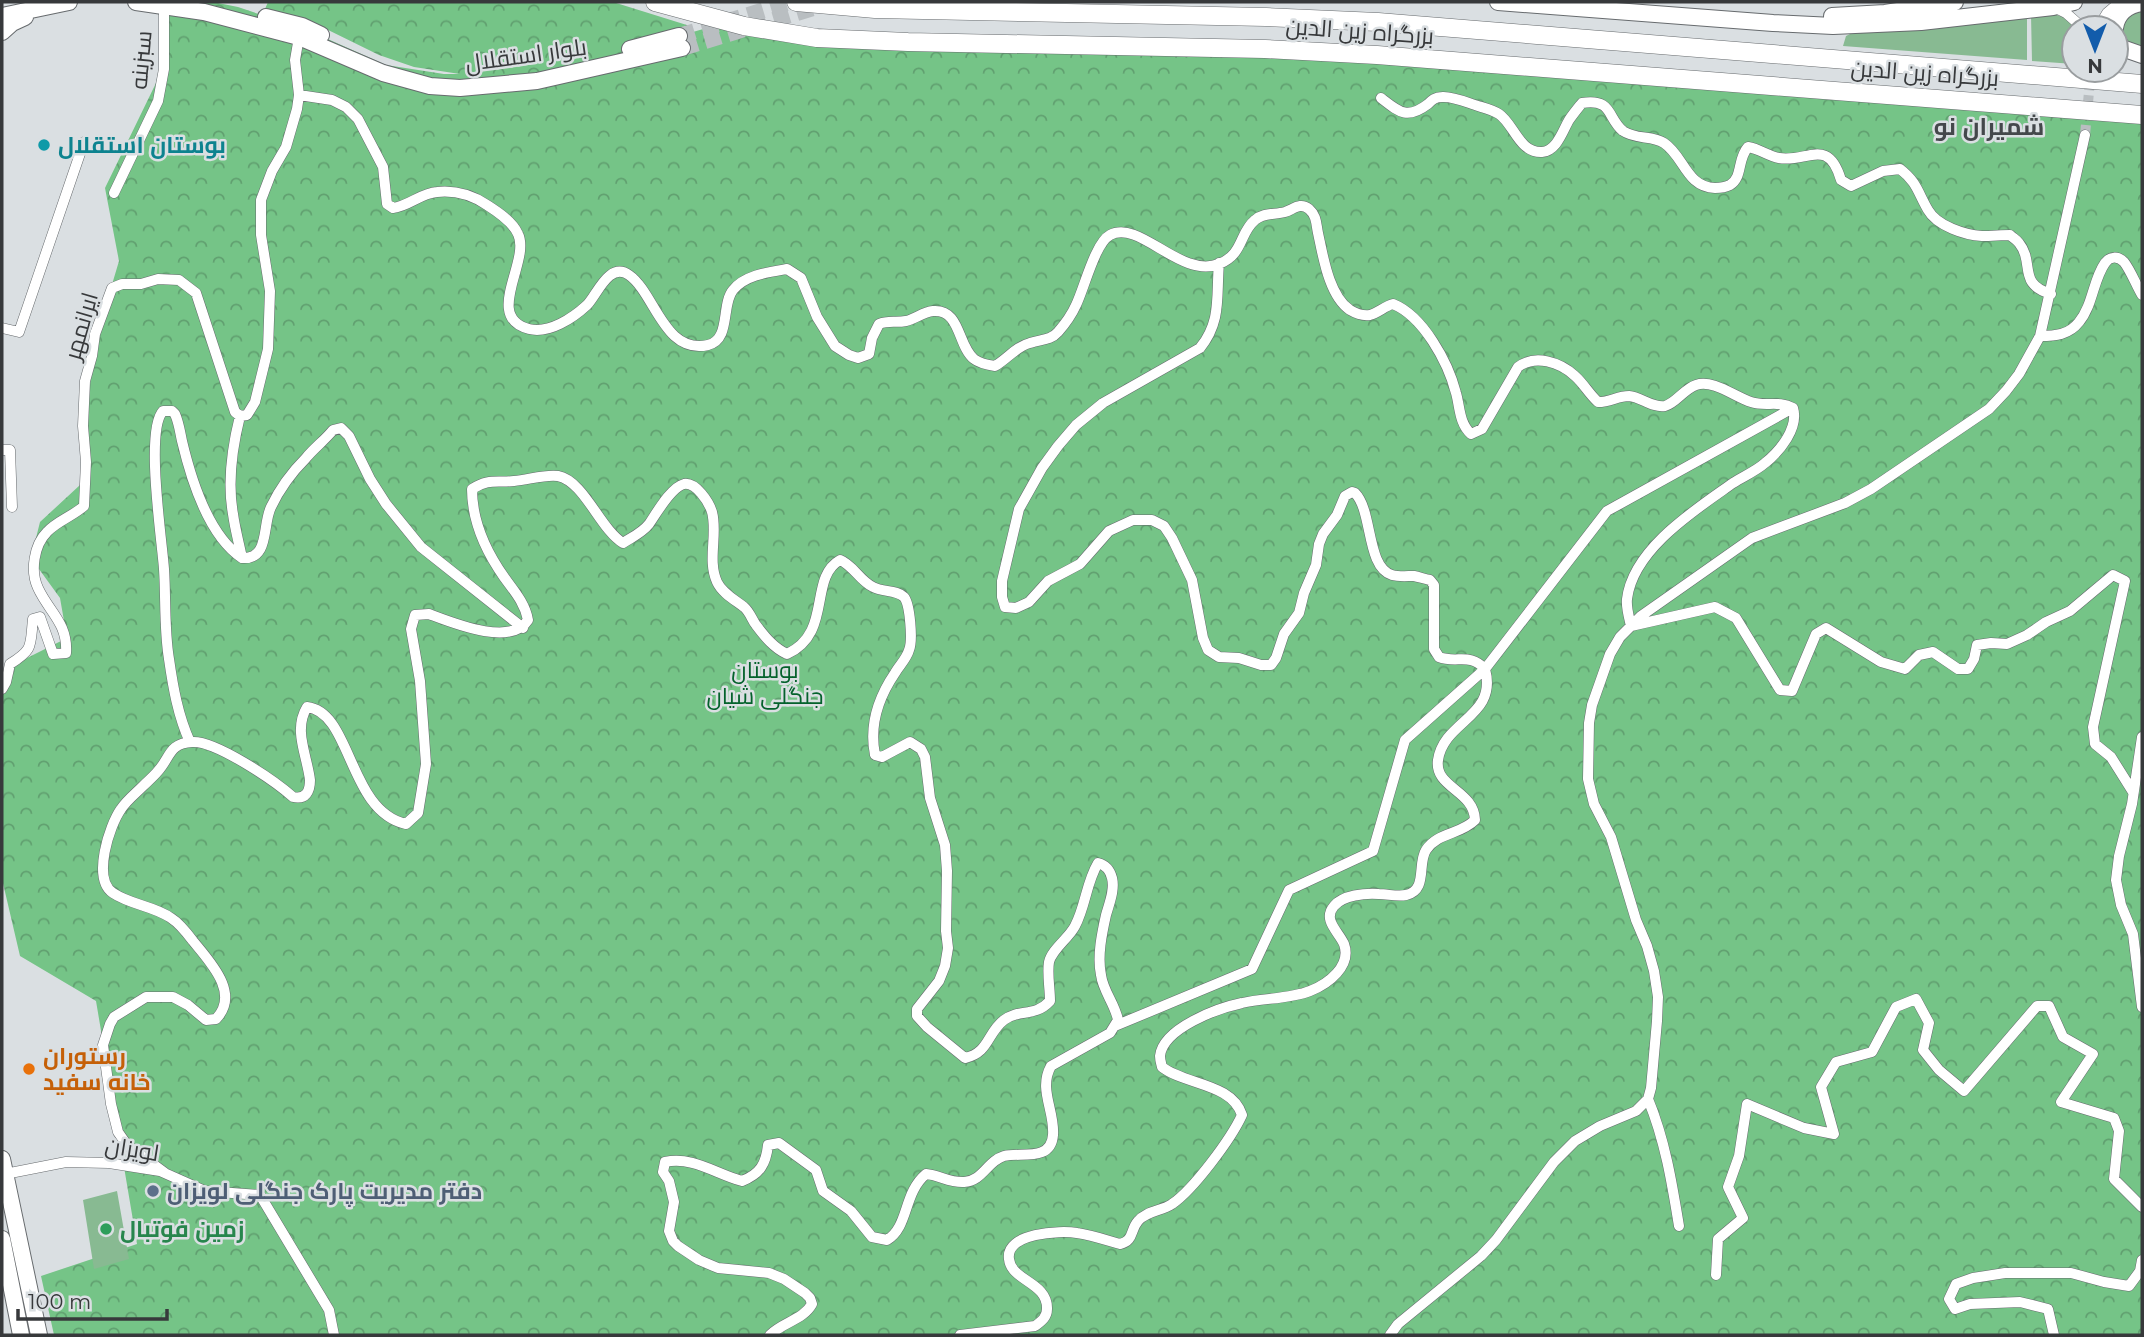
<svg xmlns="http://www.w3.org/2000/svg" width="2144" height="1337" viewBox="0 0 2144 1337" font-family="Montserrat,Cairo,sans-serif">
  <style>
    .forest { fill: url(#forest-crowns) }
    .garden { fill: #88ba92 }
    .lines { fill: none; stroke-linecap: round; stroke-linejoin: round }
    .street-tunnel { stroke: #b9bec1; stroke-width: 10; stroke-dasharray: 10 5; stroke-linecap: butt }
    .primary-tunnel { stroke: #b9bec1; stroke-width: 16; stroke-dasharray: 16 8; stroke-linecap: butt }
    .street-casing { stroke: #676b6e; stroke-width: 11 }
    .primary-casing { stroke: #676b6e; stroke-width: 18 }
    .highway-casing { stroke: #676b6e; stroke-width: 19 }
    .street { stroke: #fff; stroke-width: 10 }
    .primary { stroke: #fff; stroke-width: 16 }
    .highway { stroke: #fff; stroke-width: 18 }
    .culture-dot { fill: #0f9aa8; stroke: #dadfe2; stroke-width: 2.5 }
    .food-dot { fill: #e8710a; stroke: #dadfe2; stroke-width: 2.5 }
    .service-dot { fill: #5c6f8a; stroke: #dadfe2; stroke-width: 2.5 }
    .leisure-dot { fill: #2e9e5b; stroke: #dadfe2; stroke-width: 2.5 }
    .labels { text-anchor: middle; stroke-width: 5; stroke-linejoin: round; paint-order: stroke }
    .street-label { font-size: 23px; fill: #37393b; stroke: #dadfe2 }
    .culture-label { font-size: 23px; font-weight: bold; fill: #0d838f; stroke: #dadfe2; text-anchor: start }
    .park-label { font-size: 23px; fill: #04622c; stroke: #dadfe2 }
    .food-label { font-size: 23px; font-weight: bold; fill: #c56008; stroke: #dadfe2; text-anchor: start }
    .service-label { font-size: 23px; font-weight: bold; fill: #4e5e75; stroke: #dadfe2; text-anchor: start }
    .leisure-label { font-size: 23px; font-weight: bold; fill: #27864d; stroke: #dadfe2; text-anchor: start }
    .neighbourhood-label { font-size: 24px; font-weight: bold; fill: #44484b; stroke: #dadfe2 }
  </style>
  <defs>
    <pattern id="forest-crowns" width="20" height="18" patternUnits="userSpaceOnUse" patternTransform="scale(1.75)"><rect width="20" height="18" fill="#75c487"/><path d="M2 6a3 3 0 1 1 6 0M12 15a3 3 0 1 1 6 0" fill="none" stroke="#61a070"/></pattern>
  </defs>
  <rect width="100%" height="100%" fill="#dadfe2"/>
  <path class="forest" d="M161,2H213L238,7L312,32L386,65L444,74H460L414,67L379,55L320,26L265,9L268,2H613L690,26L679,28V36L731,21L800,33L1372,53L2142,113V1335H54L41,1276L137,1244L96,1001L20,956L2,879V693L15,664L67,638L60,598L31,558L40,522L80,485L94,345L119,261L105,188L156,83L162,56Z"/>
  <path class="garden" d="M2142,9V50L2129,47L2120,36L2121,21Z
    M2051,13L2069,19L2078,28H2074V64L2032,61L2031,15Z
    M2027,15V60L1843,46L1846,36L1856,31Z
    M117,1191L129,1259L94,1269L83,1200Z"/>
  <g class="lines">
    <path class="street-tunnel" d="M2085,135L2091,70"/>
    <path class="primary-tunnel" d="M679,36L791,2
      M682,48L823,5"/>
    <g class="street-casing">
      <path id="street" d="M2054,7L2066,13L2083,28
        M2098,28L2107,13L2120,2
        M299,95L332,100L346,107L358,119L383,167L387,204L393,208C409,206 421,193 437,192C456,190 472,195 487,205C498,212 513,222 518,234C531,261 483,317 529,329C549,334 573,318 587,305C597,295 609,261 629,275C655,293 664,355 708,345C731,340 721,304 733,290C745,275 769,272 787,269L801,278L817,317L835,346L849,355L858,358L869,354L872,338L879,324C888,320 896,323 906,321C915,319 923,312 933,311C961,309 957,345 974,359C979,363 988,365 995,366C1007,359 1017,346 1030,343C1041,339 1050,341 1058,332C1065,324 1072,314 1076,305C1084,289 1095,243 1110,235C1140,219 1180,279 1219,264C1244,254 1239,233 1255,220C1264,212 1275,215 1285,212C1294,209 1300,202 1309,209C1317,216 1316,224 1318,233C1323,256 1329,296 1350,310C1355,313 1363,316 1370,315C1378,313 1385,306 1393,304C1423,316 1448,362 1456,393C1460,407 1459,423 1471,434L1482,429L1518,367C1535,354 1560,362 1575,376C1584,384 1589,394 1598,402C1611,402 1617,396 1629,396C1641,397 1652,408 1665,406C1676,403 1684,389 1696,385C1713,379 1735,397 1751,402C1766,407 1778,400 1793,408C1799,428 1780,451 1765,463C1756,471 1744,476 1733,483C1695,510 1633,549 1627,599C1626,608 1629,617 1631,626L1715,607L1736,618L1780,690L1792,691L1816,634L1826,628L1881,662L1905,669L1919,655L1933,652L1958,669H1968L1974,659L1977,645L1991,643L2007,644L2027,635L2046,622L2070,611L2113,575L2125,581L2093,727L2095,744L2111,757L2133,792
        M1381,98C1399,112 1407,120 1428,104C1432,100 1435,97 1442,97C1453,96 1468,103 1478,106C1485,108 1493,110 1499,114C1514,124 1519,153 1542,152C1557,151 1563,130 1569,120C1573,114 1578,108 1582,103C1613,98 1607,118 1623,131C1636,140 1652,135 1664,143C1684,156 1686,187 1715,188C1720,188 1726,187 1730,185C1743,177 1737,159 1748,147C1760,149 1768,156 1779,158C1807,163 1828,136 1841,180L1851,186L1883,171L1900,169C1917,182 1918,193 1928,210C1937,226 1965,235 1982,236C1992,236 2001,235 2010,235C2013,238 2017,240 2019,243C2035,263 2017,284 2051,294
        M114,193L158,101L164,69V5
        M2,328L19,332L84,142
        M2040,336C2055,336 2069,335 2079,322C2093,305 2093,280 2105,263C2110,256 2118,256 2124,262C2131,271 2136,285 2142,295
        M240,416C232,448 227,481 233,514C235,529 239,543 242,558
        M2,450H10L12,507
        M2,689L6,682L10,664C34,649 30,646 33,619L40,617L53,654L66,653C68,623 49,612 38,588C30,571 34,545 47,532C57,521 73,516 84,506L86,462L83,426L85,381L92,356L95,334L112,288L122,284H141L158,279L179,280L196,293L235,412L240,416L247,415L255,402L268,349L270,291L261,235V200L272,171L286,147L297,109L299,95L295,60L299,37
        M2142,737L2132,804L2119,856L2116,880L2121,905L2133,934L2142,1007
        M190,742C178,716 173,687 169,659C164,629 166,599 164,569C162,540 145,430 163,411H172L175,414C179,423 180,432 182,441C191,479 209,536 242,558C270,560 262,525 271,507C280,488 291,473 306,458C314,448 325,440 333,430L341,428L349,436L370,479L386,504L421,547L523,628
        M1115,1026L1252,969L1289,890L1373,851L1405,740L1485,669L1607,511L1793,408
        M1648,1099C1665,1140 1672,1183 1679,1226
        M165,1173L127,1145L118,1132L111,1104L103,1045L110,1024L114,1017L146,997H173L188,1005L206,1020L216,1019C241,993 209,961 193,941C187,933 179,923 171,918C154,906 131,905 113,893C92,879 109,826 121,809C127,800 135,794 143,786C148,781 153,777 158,771C170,758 169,743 192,742C215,740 275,781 293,797C306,800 310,791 310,780C307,755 293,730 307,707C352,712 348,811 406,824L418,813L426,764L420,681L411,629L415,615L429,614C453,623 511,647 528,620C525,603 514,591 504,577C485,550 472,522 472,489C489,478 497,483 514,481C528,480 545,474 558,476C584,481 600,529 623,543C632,537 642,533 649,524C656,514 671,487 684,484C696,482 709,502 712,512C718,534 707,560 717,582C722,593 735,600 744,607C750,612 752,620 756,625C765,637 774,648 787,654C833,633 808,578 840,560C853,565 860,581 873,587C882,592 897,590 904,597C910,604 913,641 909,650C907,658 899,666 895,673C878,698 869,725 875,755L882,757L910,742L921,749L925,757L930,798L945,845L947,871L946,931L948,948L945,966L939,981L917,1009V1016L927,1027L965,1058C989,1053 987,1033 1004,1020C1020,1008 1034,1018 1050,1001C1050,988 1047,974 1049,962C1052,949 1069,938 1075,926C1086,905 1086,883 1098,863C1106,865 1110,870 1112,878C1115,890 1109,904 1106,915C1102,933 1097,956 1101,975C1103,991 1115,1004 1118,1020L1110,1033L1051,1066C1038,1089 1055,1111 1053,1135C1051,1162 1021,1152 1004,1156C987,1161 983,1181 964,1182C950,1183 939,1175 926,1174C903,1193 909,1227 887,1240L872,1237L851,1211L823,1191L816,1170L779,1143L768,1145C766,1164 760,1174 742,1181C716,1174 693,1156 665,1162L663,1172L669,1181L674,1202L669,1231L673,1241L678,1246L699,1260L718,1268L769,1273L784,1279L805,1293L810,1298L812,1304C803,1320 783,1322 770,1335
        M5,1174L66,1162L109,1163L160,1171L205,1191L260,1195L329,1310L334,1335
        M1716,1275L1718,1239L1743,1218L1728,1187L1739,1156L1747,1104L1804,1128L1834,1134L1821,1087L1836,1062L1872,1052L1896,1007L1916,999L1929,1023L1923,1050L1939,1070L1964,1091L2037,1006H2049L2063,1037L2093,1054L2061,1102L2114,1118L2119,1131L2114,1179L2142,1207
        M960,1335L1035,1326C1042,1321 1047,1317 1047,1309C1048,1282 1011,1281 1009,1259C1005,1233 1060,1230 1077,1233C1091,1235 1106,1240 1120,1244C1134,1241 1130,1230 1138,1221C1146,1211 1162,1211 1172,1204C1193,1190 1231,1139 1242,1115C1232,1083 1185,1085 1162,1067C1161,1063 1160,1060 1160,1056C1163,1028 1218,1008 1242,1003C1263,998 1290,999 1310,991C1328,984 1352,966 1344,944C1339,932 1322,920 1334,906C1343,895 1365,893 1379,894C1388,894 1397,897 1406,895C1428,890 1417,864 1426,850C1438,832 1460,835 1475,820C1474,790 1434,788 1438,760C1444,720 1498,717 1485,669C1469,652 1457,664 1439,657L1434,649V585L1430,580C1425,579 1419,577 1414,576C1407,576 1399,577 1392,575C1366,567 1373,511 1355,493L1352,492L1345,496L1337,515L1323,534L1319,544L1316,565L1304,593L1299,613L1284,634L1276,658L1271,665H1261L1239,658L1219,657L1208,650L1203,638L1192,580L1172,538L1164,526L1152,520H1133L1109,531L1080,564L1048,581L1029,602L1016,608L1005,607L1002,597V581L1019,509L1042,468L1058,446L1076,425L1103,403L1200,348C1222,321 1216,296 1219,263
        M1390,1335L1398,1324L1481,1256L1496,1240L1554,1162L1575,1141L1600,1126L1636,1111L1648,1099L1651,1088L1657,1021L1658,997L1654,971L1647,946L1636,920L1611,837L1594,804L1588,779L1589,723L1592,705L1610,654L1620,637L1641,616L1752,538L1845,503L1871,489L1989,409L2006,391L2019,374L2040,336L2085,135
        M2054,1335L2048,1309L2020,1302L1970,1304L1955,1309L1949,1299L1956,1284L1973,1278L2005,1273H2071L2104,1282L2129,1286L2140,1271L2142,1260"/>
    </g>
    <g class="primary-casing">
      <path id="primary" d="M136,2L204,12L299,37L383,73L430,86L460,88L537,81L682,48
        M1498,2L1773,23L1833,26L1921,22L2053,7L2074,2
        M2,16L69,2
        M1832,16L1885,13L1955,2
        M266,17L302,26L321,35
        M2115,28C2117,13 2128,5 2142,3
        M2,32L12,23L25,17
        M2116,38L2122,48L2142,55
        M630,49L679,36
        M2,1159L39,1335
        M2,1239L21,1335"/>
    </g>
    <g class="highway-casing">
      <path id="highway" d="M655,2L744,26L817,38L908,42L1265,49L1377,55L2142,115
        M796,2L875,9L1266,17L1378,22L2142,84"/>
    </g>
    <use href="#street" class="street"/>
    <use href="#primary" class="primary"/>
    <use href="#highway" class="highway"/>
  </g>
  <circle class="culture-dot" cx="44" cy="145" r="7"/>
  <circle class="food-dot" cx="29" cy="1069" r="7"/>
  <circle class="service-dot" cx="153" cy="1191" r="7"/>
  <circle class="leisure-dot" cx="106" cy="1229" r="7"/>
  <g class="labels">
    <g class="street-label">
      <text transform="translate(1360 31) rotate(4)" y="8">بزرگراه زین الدین</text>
      <text transform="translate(526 55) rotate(-8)" y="8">بلوار استقلال</text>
      <text transform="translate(141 60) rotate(-85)" y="8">سبزینه</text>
      <text transform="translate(1925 73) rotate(4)" y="8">بزرگراه زین الدین</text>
      <text transform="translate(81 326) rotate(-74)" y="8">ایرانمهر</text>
      <text transform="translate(132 1149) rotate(9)" y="8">لویزان</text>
    </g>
    <g class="culture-label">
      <text x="58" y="153">بوستان استقلال</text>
    </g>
    <g class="park-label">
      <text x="765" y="678">بوستان<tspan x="765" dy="26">جنگلی شیان</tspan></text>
    </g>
    <g class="food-label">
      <text x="43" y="1064">رستوران<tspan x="43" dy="26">خانه سفید</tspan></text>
    </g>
    <g class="service-label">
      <text x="167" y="1199">دفتر مدیریت پارک جنگلی لویزان</text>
    </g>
    <g class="leisure-label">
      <text x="120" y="1237">زمین فوتبال</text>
    </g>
    <g class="neighbourhood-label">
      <text x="1989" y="135">شمیران نو</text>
    </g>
  </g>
  <rect width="2144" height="1337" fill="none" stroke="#37393b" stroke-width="7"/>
  <g transform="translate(2095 49) rotate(180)"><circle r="33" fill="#dadfe2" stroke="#999d9f" stroke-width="2"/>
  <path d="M0-5L12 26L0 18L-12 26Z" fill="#125cab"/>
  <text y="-10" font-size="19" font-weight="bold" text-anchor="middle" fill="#37393b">N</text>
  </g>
  <path d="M18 1309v10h149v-10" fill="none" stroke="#37393b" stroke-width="3.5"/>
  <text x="28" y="1309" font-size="21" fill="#37393b" stroke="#dadfe2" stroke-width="5" paint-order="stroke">100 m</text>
</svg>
